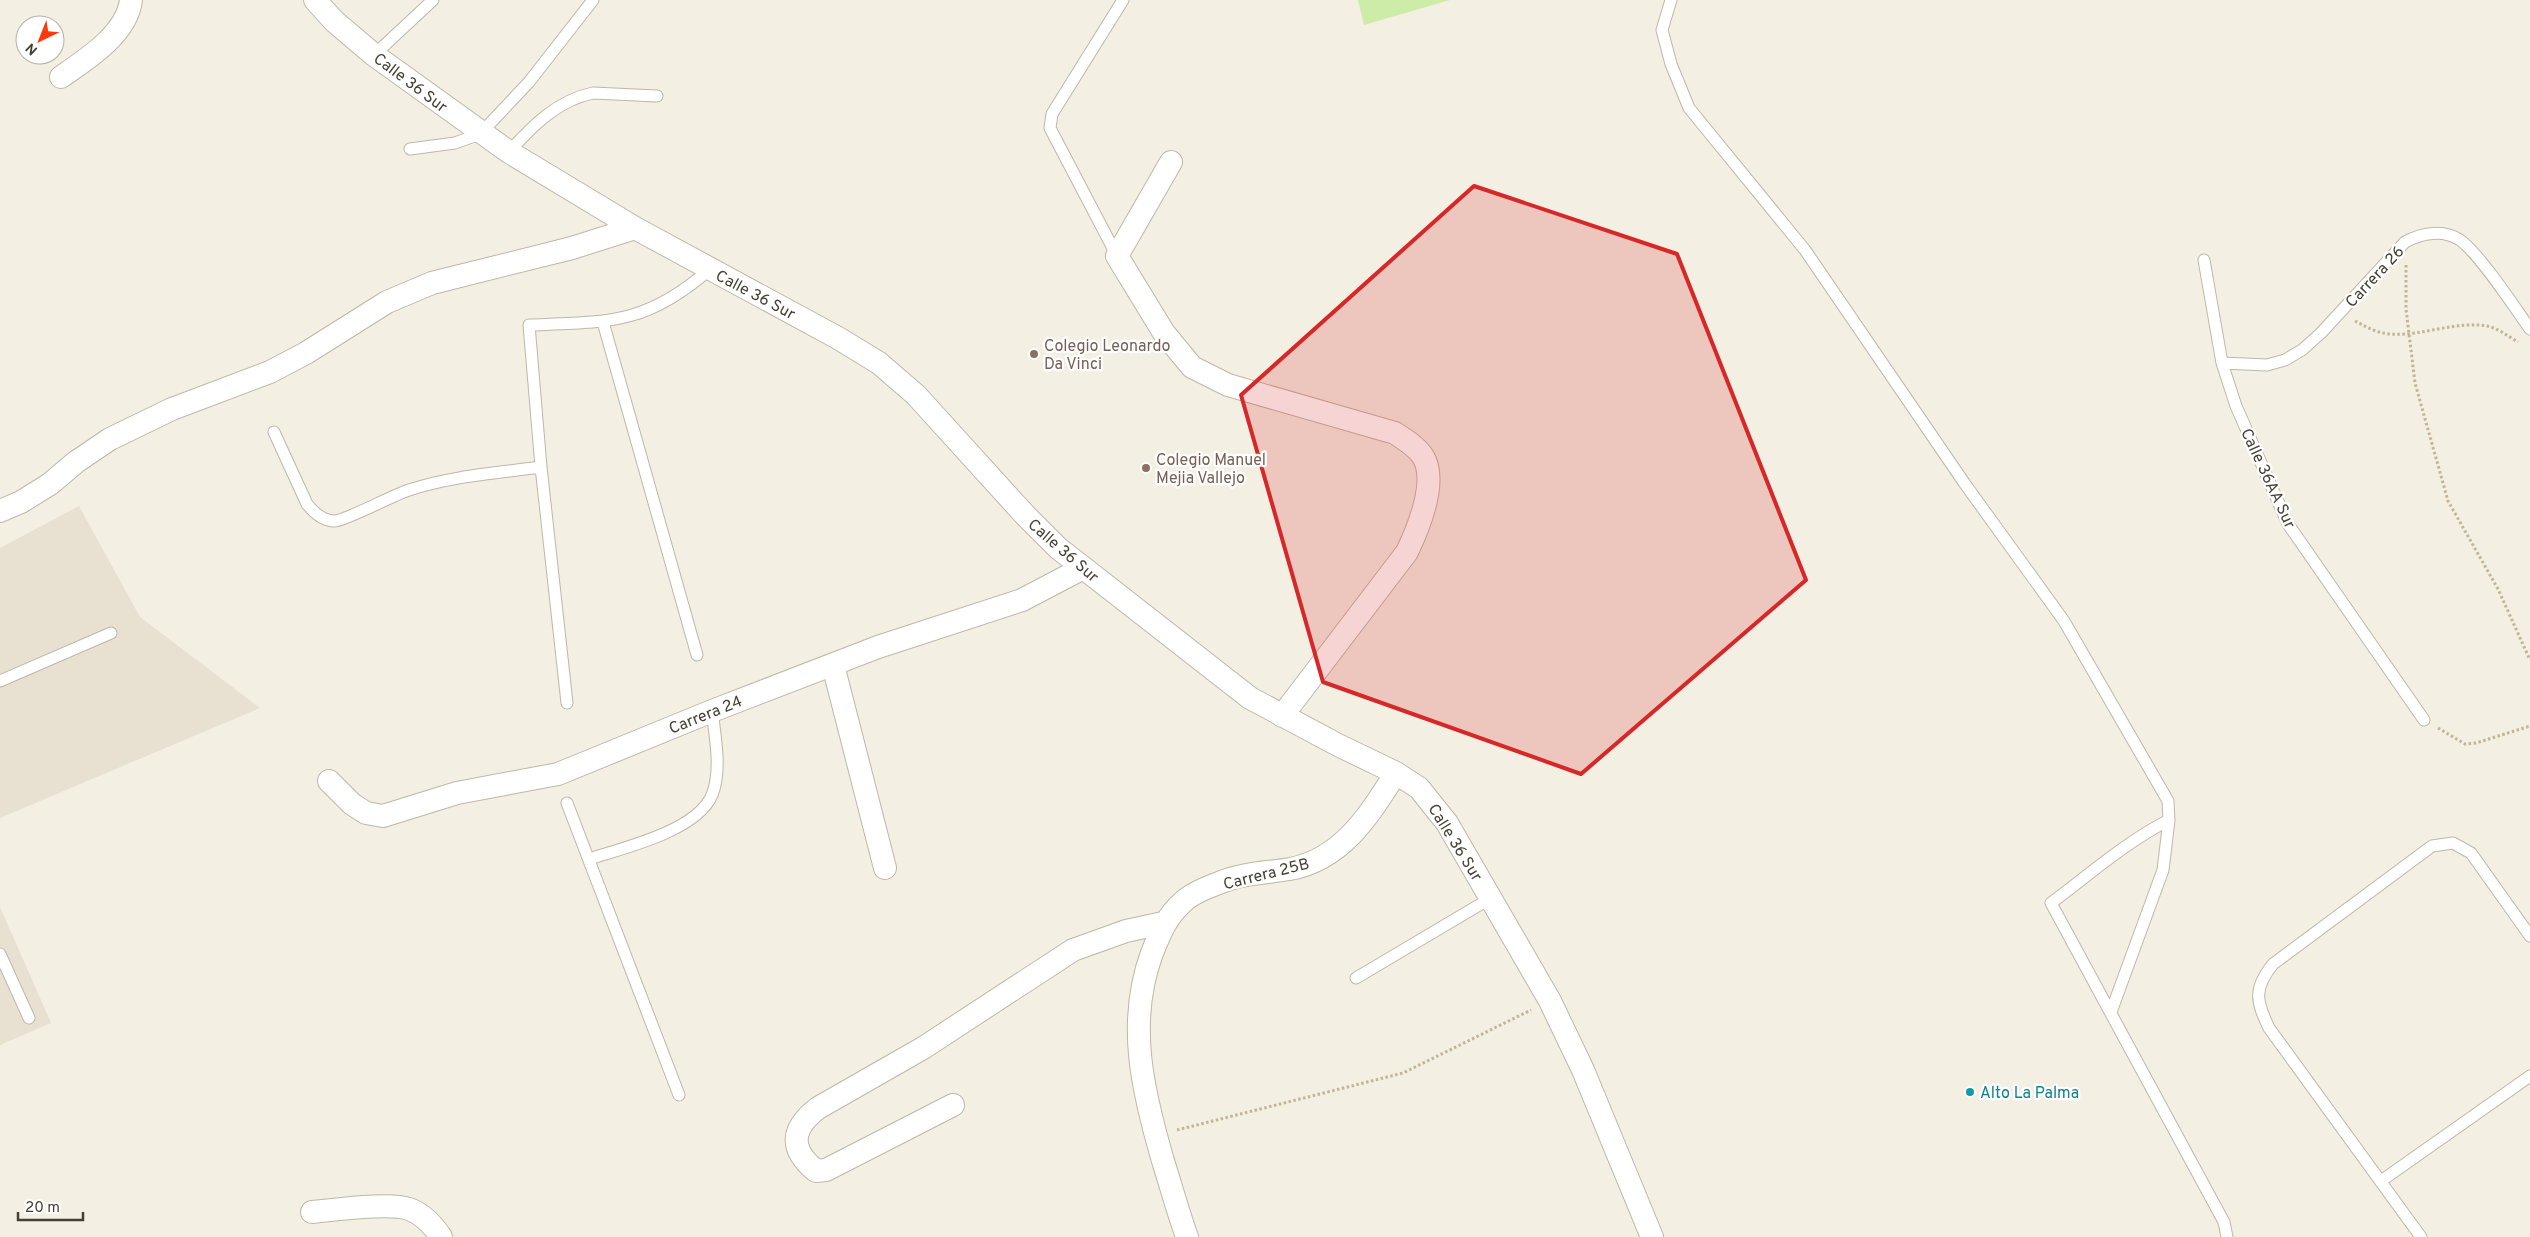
<svg xmlns="http://www.w3.org/2000/svg" width="2530" height="1237" viewBox="0 0 2530 1237" font-family="Overpass,sans-serif">
  <style>
    .residential { fill: #e8e1d1 }
    .green { fill: #cceca8 }
    .lines { fill: none; stroke-linecap: round; stroke-linejoin: round }
    .service-casing { stroke: #c0b7a5; stroke-width: 13 }
    .minor-casing { stroke: #c0b7a5; stroke-width: 24 }
    .path { stroke: #c3b495; stroke-width: 3; stroke-dasharray: 2.5 2.5; stroke-linecap: butt }
    .service { stroke: #fff; stroke-width: 11 }
    .minor { stroke: #fff; stroke-width: 22 }
    .marked { fill: #d62828; fill-opacity: 0.2; stroke: #d62828; stroke-width: 4; stroke-linejoin: round }
    .education-dot { fill: #8d6e63; stroke: #fff; stroke-width: 2 }
    .culture-dot { fill: #0f9aa8; stroke: #fff; stroke-width: 2 }
    .labels { text-anchor: middle; stroke-width: 4.5; stroke-linejoin: round; paint-order: stroke }
    .street-label { font-size: 16px; fill: #463f33; stroke: #fff }
    .education-label { font-size: 16px; fill: #785e54; stroke: #fff; text-anchor: start }
    .culture-label { font-size: 16px; fill: #0d838f; stroke: #fff; text-anchor: start }
  </style>
  <rect width="100%" height="100%" fill="#f3efe3"/>
  <path class="residential" d="M79,506L140,617L260,708L0,818V548Z
    M0,907L51,1023L0,1045Z"/>
  <path class="green" d="M1358,0H1450L1364,25Z"/>
  <g class="lines">
    <g class="service-casing">
      <path id="service" d="M1671,0L1662,30L1671,64L1689,108L1805,250L1965,484L2064,621L2168,801L2169,820L2163,870L2111,1012
        M374,55L433,0
        M410,149L455,143L480,134L529,82L593,0
        M509,152C532,126 558,100 593,93L657,96
        M1117,256L1050,128L1052,114L1123,0
        M2204,260L2222,363L2236,406L2288,524L2424,720
        M603,322L697,655
        M2222,363L2267,365L2285,360L2302,350L2321,333L2405,242C2422,233 2443,229 2460,240C2479,253 2515,308 2530,329
        M274,432L307,504C314,513 323,521 335,521C347,520 393,495 409,490C451,476 497,473 541,467
        M0,681L111,633
        M567,703L541,467L529,325C609,322 646,325 710,269
        M567,803L679,1095
        M2169,820C2126,842 2090,874 2051,903L2205,1187L2224,1222L2227,1237
        M589,859C623,848 697,831 712,795C722,770 715,736 712,711
        M0,954L29,1018
        M1356,978L1491,898
        M2381,1181L2530,1076
        M2421,1237L2269,1028C2256,1001 2253,989 2273,964L2432,846L2453,843L2471,853L2530,936"/>
    </g>
    <g class="minor-casing">
      <path id="minor" d="M315,0L334,21L374,55L509,152L635,228L838,338L879,363L916,395L1025,515L1058,548L1250,698L1338,745L1396,773L1419,788L1447,823L1550,1001L1583,1070L1652,1237
        M61,77C87,59 127,34 131,0
        M1171,162L1117,256L1164,333L1192,367L1228,385L1395,433C1405,440 1415,445 1422,455C1439,479 1418,529 1407,552L1282,716
        M0,511L21,502L50,484L76,462L110,439L172,409L270,372L306,353L387,302L432,283L572,248L635,228
        M833,665L885,868
        M329,781L352,804L366,813L383,816L457,793L558,774L712,711L878,647L1022,600L1083,568
        M953,1105L826,1170L816,1171C788,1148 792,1128 818,1108L923,1048L1073,950L1126,931L1163,923
        M312,1212C335,1210 389,1202 409,1209C423,1214 433,1225 441,1237
        M1187,1237C1178,1212 1171,1186 1163,1161C1143,1092 1126,1023 1152,953C1160,933 1166,917 1183,902C1191,894 1208,887 1219,883C1242,873 1266,873 1290,869C1343,859 1369,815 1396,773"/>
    </g>
    <path class="path" d="M2406,265V309L2415,383L2448,501L2498,589L2530,660
      M2355,321C2363,325 2371,330 2379,332C2411,341 2452,320 2487,326C2498,328 2509,337 2518,342
      M2438,728L2465,744L2476,743L2530,726
      M1177,1130L1403,1073L1531,1010"/>
    <use href="#service" class="service"/>
    <use href="#minor" class="minor"/>
  </g>
  <path class="marked" d="M1474,186L1677,254L1806,580L1581,774L1323,682L1241,395Z"/>
  <g class="education-dot">
    <circle cx="1034" cy="354" r="5"/>
    <circle cx="1146" cy="468" r="5"/>
  </g>
  <circle class="culture-dot" cx="1970" cy="1092" r="5"/>
  <g class="labels">
    <g class="street-label">
      <text transform="translate(411 82) rotate(37)" y="6">Calle 36 Sur</text>
      <text transform="translate(2374 276) rotate(-47)" y="6">Carrera 26</text>
      <text transform="translate(756 294) rotate(28)" y="6">Calle 36 Sur</text>
      <text transform="translate(2269 478) rotate(65)" y="6">Calle 36AA Sur</text>
      <text transform="translate(1064 550) rotate(41)" y="6">Calle 36 Sur</text>
      <text transform="translate(705 714) rotate(-22)" y="6">Carrera 24</text>
      <text transform="translate(1456 842) rotate(58)" y="6">Calle 36 Sur</text>
      <text transform="translate(1266 873) rotate(-14)" y="6">Carrera 25B</text>
    </g>
    <g class="education-label">
      <text x="1044" y="351">Colegio Leonardo<tspan x="1044" dy="18">Da Vinci</tspan></text>
      <text x="1156" y="465">Colegio Manuel<tspan x="1156" dy="18">Mejia Vallejo</tspan></text>
    </g>
    <g class="culture-label">
      <text x="1980" y="1098">Alto La Palma</text>
    </g>
  </g>
  <g transform="translate(40 40) rotate(223)"><circle r="24" fill="#ffffff" stroke="#b5b2ad"/>
  <path d="M0-4L9 19L0 12L-9 19Z" fill="#ff380f"/>
  <text y="-8" font-size="14" font-weight="bold" text-anchor="middle" fill="#463f33">N</text>
  </g>
  <path d="M18 1212v8h65v-8" fill="none" stroke="#463f33" stroke-width="2.5"/>
  <text x="25" y="1212" font-size="15" fill="#463f33" stroke="#ffffff" stroke-width="4" paint-order="stroke">20 m</text>
</svg>
